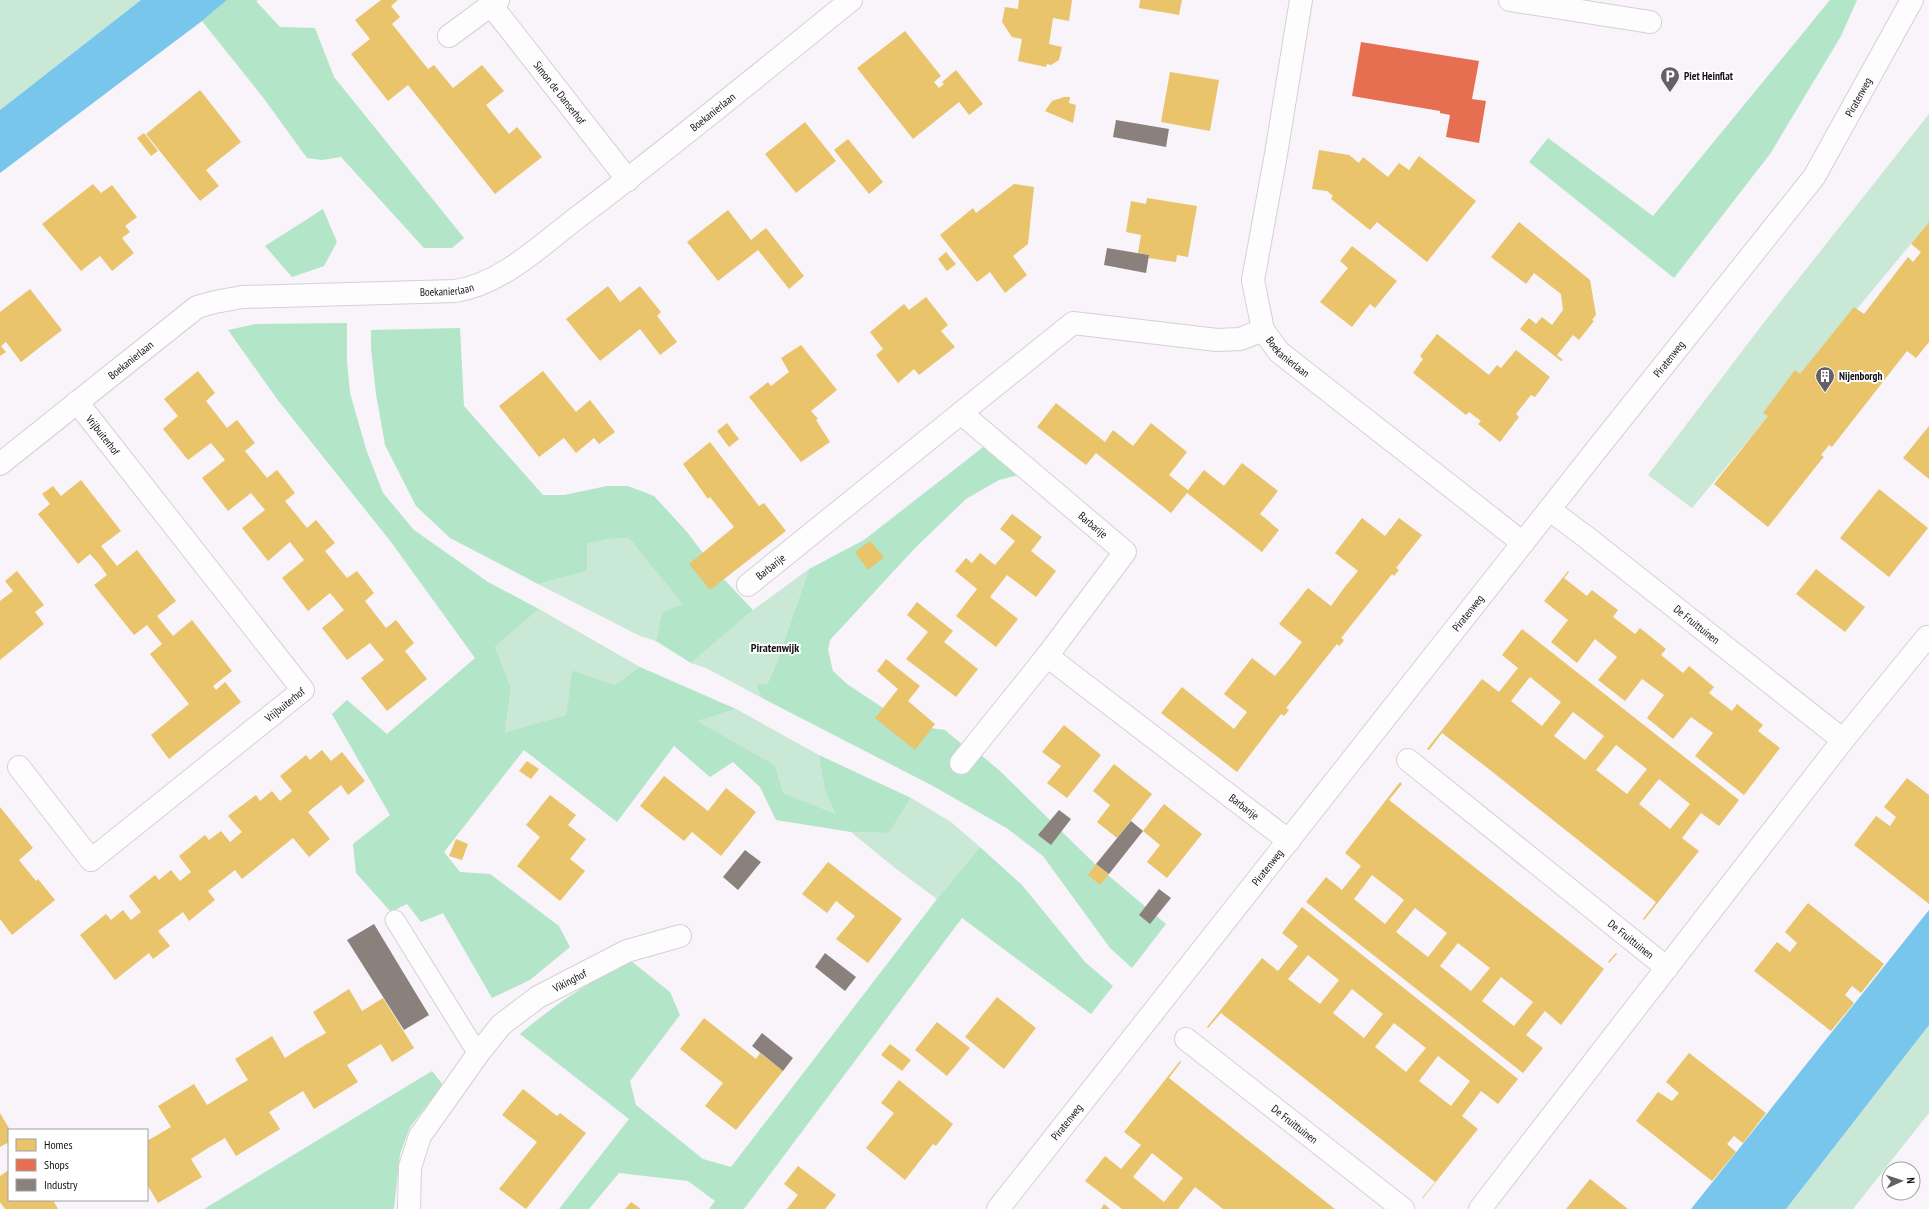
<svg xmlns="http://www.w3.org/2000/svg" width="1929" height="1209" viewBox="0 0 1929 1209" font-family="'PT Sans Narrow',sans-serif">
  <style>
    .green { fill: #c9e8d5 }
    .forest { fill: #b3e5c8 }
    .water { fill: #78c6ec }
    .homes { fill: #e9c46a; fill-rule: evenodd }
    .shops { fill: #e76f51 }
    .industry { fill: #8a817c }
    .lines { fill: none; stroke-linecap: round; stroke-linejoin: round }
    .lane-casing { stroke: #d6d0d6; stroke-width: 21 }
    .street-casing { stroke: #d6d0d6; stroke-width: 24 }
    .lane { stroke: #fefdfe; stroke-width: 19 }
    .street { stroke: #fefdfe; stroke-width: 22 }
    .labels { text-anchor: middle; stroke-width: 4; stroke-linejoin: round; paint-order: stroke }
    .poi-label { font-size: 11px; font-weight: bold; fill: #151116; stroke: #fff; text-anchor: start }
    .street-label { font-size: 11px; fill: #151116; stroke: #fff }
    .neighbourhood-label { font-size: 12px; font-weight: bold; fill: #151116; stroke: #fff }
  </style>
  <rect width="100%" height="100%" fill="#f9f3fa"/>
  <path class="green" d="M0,0H141L0,110Z
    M1929,114V222L1692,508L1648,475L1762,325Z
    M629,538L684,604L662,612L656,641L640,636L538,584L587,571V544L608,539Z
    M809,569L777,662L766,685H756L762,698L708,669L691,663L753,610Z
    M539,609L640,667L614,685L572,670L566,715L505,734L511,688L495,647Z
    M736,709L819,755L825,791L835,815L783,793L775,765L696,721Z
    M911,798L951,822L980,847L937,899L895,868L851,832L889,833Z
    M1929,1025V1113L1853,1209H1786Z"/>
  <path class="forest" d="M227,0H259L256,1L280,27L315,28L334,77L464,238L452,248H424L341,157L322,160L307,158L262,96L202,21Z
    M1830,0H1857L1841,36L1770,154L1674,278L1529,162L1548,138L1653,216Z
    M323,209L337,242L324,266L292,277L265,246Z
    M347,323V361L350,393L366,449L383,493L414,530L488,582L539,609L495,647L511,688L505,733L566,715L572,670L614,685L640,667L736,709L697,721L775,765L783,793L835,814L825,791L819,755L911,798L889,833L851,832L776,820L760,787L733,762L710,777L674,746L617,822L524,750L444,852L460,872L490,874L559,926L570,947L530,980L492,998L443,913L421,922L407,904L391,912L356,873L353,844L390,815L332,714L347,700L387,734L475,658L391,542L277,399L228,330L256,324Z
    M460,328L464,406L543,495H564L607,486H628L654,496L687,532L718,573L753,610L691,663L656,641L662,612L683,604L629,538L608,539L587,544V571L538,584L450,538L416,506L385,445L376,394L371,349V330Z
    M991,441L1027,473L999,480L966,499L915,548L830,640L828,650L833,671L847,684L909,725L945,730L970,751L981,755L1001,772L1096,865L1166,924L1132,968L1110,948L1043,856L1008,829L933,786L762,698L756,685L767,684L777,662L809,569L864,540Z
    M980,847L1022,885L1085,962L1113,986L1091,1014L962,918L744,1209H709L715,1201L688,1181L619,1173L589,1209H559L629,1119L520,1034C554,1005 590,981 631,961L670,992L680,1015L630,1081L636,1105L703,1159L731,1167L937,899Z
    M432,1071L443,1085L410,1127L400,1154L394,1209H204Z"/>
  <path class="water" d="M141,0H227L202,21L0,173V110Z
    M1929,910V1025L1786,1209H1691Z"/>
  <path class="homes" d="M381,0H398L391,6L400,17L392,24L428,69L434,65L453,88L482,65L504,91L486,105L509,134L517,127L542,157L495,194L408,85L388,101L351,54L370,39L355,20Z
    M1019,0H1072L1069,21L1053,18L1049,44L1062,47L1059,60L1051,65L1047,64L1046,67L1018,61L1022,39L1012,37L1002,22L1005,7L1018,9Z
    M1140,0H1182L1179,15L1139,8Z
    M905,31L941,76L934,82L939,88L944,84L942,82L956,70L983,104L969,115L959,102L913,139L857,68Z
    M1170,72L1219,80L1210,131L1161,122Z
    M200,90L241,142L206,170L219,186L200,201L146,134Z
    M1064,97H1070L1069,103L1076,105L1073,123L1045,111L1052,101Z
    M805,122L836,161L796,193L765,154Z
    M144,133L158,151L151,156L137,138Z
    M848,139L883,182L869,194L834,150Z
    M1319,150L1349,155L1359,163L1363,157L1388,177L1399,163L1409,170L1419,156L1476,201L1427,262L1377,222L1370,230L1331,199L1333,196L1327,191L1312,189Z
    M93,184L101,193L112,185L137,217L125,226L130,232L122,238L134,253L112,271L100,256L81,271L42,224Z
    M1014,184L1034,187L1028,244L1013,256L1027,275L1005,293L990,272L977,282L940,235L973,208L976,213Z
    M1147,198L1197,206L1188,257L1177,255L1176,262L1148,258L1149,255L1138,253L1141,235L1126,232L1131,201L1146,204Z
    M728,210L751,240L766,228L804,276L789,289L758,250L718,281L687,242Z
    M1519,222L1590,280L1596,315L1592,320L1594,321L1579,340L1573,335L1557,355L1563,360L1561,361L1520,329L1529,318L1536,324L1542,317L1552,325L1563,310L1561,294L1534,273L1526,284L1491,257Z
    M1929,222V342L1916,358L1907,351L1832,447L1829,445L1821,455L1824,457L1822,459L1768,527L1714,484L1768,416L1763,413L1795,370L1800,374L1854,307L1864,314L1908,257L1913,262L1921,252L1911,244Z
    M1352,246L1397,281L1375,308L1370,304L1352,327L1320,302L1348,268L1340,261Z
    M946,252L956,264L947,271L938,259Z
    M608,286L620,302L640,286L661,312L657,316L677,342L660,355L640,329L600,361L566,319Z
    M30,289L62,330L21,362L6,342L1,346L6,352L0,356V312Z
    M926,297L948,325L941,331L955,347L919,375L914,369L898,383L876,355L883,349L870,332L904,304L909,310Z
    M1437,334L1489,375L1497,365L1501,368L1516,350L1550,377L1535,397L1531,395L1516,414L1519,417L1500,442L1478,424L1481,421L1469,412L1466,415L1413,373L1423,359L1420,356Z
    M801,345L837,390L811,411L818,419L816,420L830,442L801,462L749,397L768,382L771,386L789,372L781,358Z
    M198,371L215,393L206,401L227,428L237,420L255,443L245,451L267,478L277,470L295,493L285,501L307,528L316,520L335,543L325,551L347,578L357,571L374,593L365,601L386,628L396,620L414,643L405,651L427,679L387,711L361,678L384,660L370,643L347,660L322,628L344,610L330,593L308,611L282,578L304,560L290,542L268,561L242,528L265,510L251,493L228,511L202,478L225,460L211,443L188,460L163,429L178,416L164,399Z
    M543,371L576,412L590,400L615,432L599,444L594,438L576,453L564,438L539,457L499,406Z
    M1056,403L1105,442L1113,430L1133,446L1151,423L1187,452L1169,475L1188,490L1204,470L1224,486L1242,463L1278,491L1260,514L1279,530L1262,552L1187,493L1171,513L1096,453L1086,465L1037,427Z
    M727,423L739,439L729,447L717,431Z
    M1929,426V479L1903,458Z
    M710,442L759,506L764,503L786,531L710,590L689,564L734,527L710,497L708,499L683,464Z
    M81,480L121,531L101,546L117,566L137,550L176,601L157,616L173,636L192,620L232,671L213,686L216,690L225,682L241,702L169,759L151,735L189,704L150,654L162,644L147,625L134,635L94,585L107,575L99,564L90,554L78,564L38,514L50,504L42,494L53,486L61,496Z
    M1879,489L1928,528L1889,577L1840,538Z
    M1012,514L1042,537L1031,551L1056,571L1036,597L1007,575L990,597L1018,619L996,647L956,616L977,589L955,571L966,558L972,563L980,553L995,565L1015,541L1000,529Z
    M1362,518L1385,536L1399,518L1422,535L1396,568L1399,570L1394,576L1392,574L1341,638L1344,640L1342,643L1339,646L1337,644L1286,708L1289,710L1284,716L1281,714L1237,772L1161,713L1182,687L1239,733L1234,729L1247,712L1224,694L1252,658L1275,676L1290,658L1302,642L1279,624L1308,588L1331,606L1344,588L1358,571L1335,553Z
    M870,541L884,557L868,570L855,552Z
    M1816,569L1865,607L1845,632L1796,594Z
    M17,571L44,605L35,612L44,624L0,660V601L13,591L5,581Z
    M1568,571L1569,572L1564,578L1587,596L1592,590L1618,610L1613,617L1635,634L1640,628L1666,649L1661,655L1683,673L1689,666L1714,687L1709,693L1732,711L1737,704L1763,725L1758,731L1780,748L1744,795L1695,756L1713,733L1691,717L1673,739L1647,718L1664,695L1642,679L1625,701L1598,680L1617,657L1595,639L1577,663L1551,642L1568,620L1544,601Z
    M917,602L953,631L944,642L978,669L956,697L906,659L928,632L907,615Z
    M1522,629L1739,800L1719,826L1701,813L1682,838L1699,851L1644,920L1643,919L1656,902L1485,766L1442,733L1429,750L1427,749L1482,679L1499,692L1518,668L1502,655ZM1530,677L1561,702L1542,726L1511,701ZM1573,712L1604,736L1585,760L1554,736ZM1616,745L1647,769L1627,794L1596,770ZM1659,779L1690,804L1670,829L1639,804Z
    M886,659L920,686L908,701L935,724L915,750L875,718L898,689L877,671Z
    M1064,725L1101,755L1067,798L1047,783L1061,766L1042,752Z
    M322,750L331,761L342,752L365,781L348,795L341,785L308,812L330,839L309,857L293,838L242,879L235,870L208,891L215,900L189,921L183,912L158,931L170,946L153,959L149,953L115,980L80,935L106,914L111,920L123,910L131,920L141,912L129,896L155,875L159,880L171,870L180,881L191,872L179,856L205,835L209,840L221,831L230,842L242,832L228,816L229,815L256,795L260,801L272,791L280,801L292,791L280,776L306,755L310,760Z
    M527,761L539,769L531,779L519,771Z
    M1114,764L1152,794L1117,838L1097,822L1110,805L1093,791Z
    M664,776L708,811L726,788L756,812L721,856L692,832L684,841L640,806Z
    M1907,778L1929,795V904L1854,845L1876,816L1890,826L1896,817L1884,807Z
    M1400,782L1402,784L1389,800L1604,969L1561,1025L1545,1011L1526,1035L1543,1048L1523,1073L1306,902L1326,877L1342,890L1361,866L1345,853ZM1372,875L1404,900L1385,924L1354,899ZM1415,908L1447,933L1428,957L1396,932ZM1458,943L1490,968L1471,991L1440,966ZM1501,977L1533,1002L1514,1026L1482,1001Z
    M550,795L576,815L568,825L586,839L570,859L585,871L560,901L517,866L540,837L526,825Z
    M1164,804L1202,834L1167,878L1147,862L1160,845L1143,831Z
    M0,807L33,848L19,860L36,881L38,879L55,900L12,935L0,919Z
    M456,839L468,844L462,860L449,856Z
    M828,862L902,919L868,963L836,939L855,916L836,901L827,913L802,894Z
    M1096,864L1109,874L1100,885L1088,875Z
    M1808,903L1884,964L1861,993L1852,986L1845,995L1854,1003L1831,1031L1754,971L1777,942L1790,952L1797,943L1785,932Z
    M1302,907L1518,1079L1498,1104L1481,1091L1462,1116L1478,1129L1423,1198H1422L1435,1182L1285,1063L1221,1013L1208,1028L1207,1027L1262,958L1278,971L1298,946L1282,933ZM1308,955L1339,980L1320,1004L1288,979ZM1352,989L1383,1014L1364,1038L1333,1013ZM1394,1023L1426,1048L1406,1072L1375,1047ZM1438,1056L1470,1081L1451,1106L1419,1081Z
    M1616,953L1617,954L1609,963L1608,962Z
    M349,989L362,1011L383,998L414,1048L392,1062L381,1044L347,1065L358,1082L314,1109L303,1091L269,1112L280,1129L236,1156L225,1138L208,1148L191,1159L202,1177L158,1203L148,1186H147V1141L171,1127L158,1106L194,1084L207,1105L228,1092L248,1080L235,1059L272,1036L285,1058L305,1045L326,1033L313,1012Z
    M997,997L1036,1028L1004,1069L965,1037Z
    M704,1018L756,1059L760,1053L783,1071L736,1130L705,1106L723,1083L680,1049Z
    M937,1022L970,1048L947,1076L915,1050Z
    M890,1044L911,1060L902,1071L881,1055Z
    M1689,1053L1766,1113L1743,1143L1734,1136L1727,1144L1736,1152L1712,1181L1636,1121L1658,1092L1672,1101L1679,1093L1666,1082Z
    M1180,1061L1181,1062L1169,1078L1335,1209H1223L1195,1187L1178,1209H1122L1085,1181L1105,1156L1121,1169L1141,1145L1124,1132ZM1152,1153L1183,1178L1164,1202L1133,1177Z
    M899,1080L953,1124L936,1146L933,1144L905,1180L866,1148L894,1113L881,1103Z
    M523,1089L557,1116L560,1113L586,1133L526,1209L499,1189L537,1142L502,1115Z
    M0,1113L10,1130L9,1142L0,1147Z
    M798,1166L836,1195L825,1209H787L798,1195L784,1184Z
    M9,1170V1200H53L58,1209H5L0,1202V1176Z
    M1590,1179L1628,1209H1566Z
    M631,1202L641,1209H625Z
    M1104,1204L1110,1209H1101Z"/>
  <path class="shops" d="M1361,42L1479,61L1472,99L1486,101L1479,143L1446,137L1450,115L1440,113V111L1352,96Z"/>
  <path class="industry" d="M1116,120L1169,129L1166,147L1113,137Z
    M1107,248L1149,255L1146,273L1104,265Z
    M1059,810L1071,819L1051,845L1038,835Z
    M1131,821L1143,831L1109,874L1096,864Z
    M745,850L761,862L738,890L723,877Z
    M1159,889L1171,898L1150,924L1139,915Z
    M374,924L429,1015L404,1030L347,940Z
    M825,953L856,977L845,991L815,967Z
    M762,1033L793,1058L783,1071L752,1046Z"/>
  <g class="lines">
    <g class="lane-casing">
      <path id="lane" d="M395,920L478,1054"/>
    </g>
    <g class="street-casing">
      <g id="street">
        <path id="s1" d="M498,0L491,5L628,180"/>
        <path id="s2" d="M1301,0L1276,154L1253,280L1263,330L1279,352L1523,543"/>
        <path d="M1510,0L1650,22"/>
        <path d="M449,36L491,5"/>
        <path id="s3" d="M0,464L197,307L215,302L242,297L455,291C502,284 541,245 578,217C671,147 761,73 851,0"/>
        <path id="s4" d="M1550,510L1586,537L1843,740"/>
        <path id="s5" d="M748,585L961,413"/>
        <path id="s6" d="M1047,656L1289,841"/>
        <path id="s7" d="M1408,760L1667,968"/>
        <path d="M961,763L1047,656L1125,552L961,413L1073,323L1217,340L1240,339L1263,330"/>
        <path id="s8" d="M19,767L91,860L303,690L77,402"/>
        <path id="s9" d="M1186,1039L1403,1209"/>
        <path id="s10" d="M409,1209L410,1167L420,1136L478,1054L501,1025L538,997L627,951L680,936"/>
        <path id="s11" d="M998,1209L1593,454L1814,177L1912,0"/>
        <path d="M1480,1209L1843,740L1927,637"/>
      </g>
    </g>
    <use href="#lane" class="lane"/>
    <use href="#street" class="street"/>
  </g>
  <defs>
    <g id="parking-pin" transform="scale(1)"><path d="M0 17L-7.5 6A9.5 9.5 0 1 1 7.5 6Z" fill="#656066" stroke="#fff"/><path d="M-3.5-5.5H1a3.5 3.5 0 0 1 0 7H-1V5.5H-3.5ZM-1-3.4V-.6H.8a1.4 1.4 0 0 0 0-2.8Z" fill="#fff"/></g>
    <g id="building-pin" transform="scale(1)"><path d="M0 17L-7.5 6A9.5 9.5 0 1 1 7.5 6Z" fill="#656066" stroke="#fff"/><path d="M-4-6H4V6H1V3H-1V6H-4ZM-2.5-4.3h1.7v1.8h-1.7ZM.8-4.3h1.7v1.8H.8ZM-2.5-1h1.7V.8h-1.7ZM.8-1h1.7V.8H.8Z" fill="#fff"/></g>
  </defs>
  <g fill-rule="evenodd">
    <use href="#parking-pin" x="1670" y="76"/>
    <use href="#building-pin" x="1825" y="376"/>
  </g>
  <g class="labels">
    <g class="poi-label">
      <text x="1684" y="80">Piet Heinflat</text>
      <text x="1839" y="380">Nijenborgh</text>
    </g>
    <g class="street-label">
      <text dy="4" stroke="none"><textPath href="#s1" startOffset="120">Simon de Danserhof</textPath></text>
      <text dy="4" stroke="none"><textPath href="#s11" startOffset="1407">Piratenweg</textPath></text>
      <text dy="4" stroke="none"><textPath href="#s3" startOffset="827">Boekanierlaan</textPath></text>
      <text dy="4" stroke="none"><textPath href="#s3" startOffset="503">Boekanierlaan</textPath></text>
      <text dy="4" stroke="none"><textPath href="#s2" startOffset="372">Boekanierlaan</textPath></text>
      <text dy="4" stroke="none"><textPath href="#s11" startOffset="1083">Piratenweg</textPath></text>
      <text dy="4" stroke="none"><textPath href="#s3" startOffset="167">Boekanierlaan</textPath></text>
      <text transform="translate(103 435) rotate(52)" y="4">Vrijbuiterhof</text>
      <text transform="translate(1093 525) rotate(40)" y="4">Barbarije</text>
      <text dy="4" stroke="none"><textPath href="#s5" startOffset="29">Barbarije</textPath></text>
      <text dy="4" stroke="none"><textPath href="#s11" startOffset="759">Piratenweg</textPath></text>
      <text dy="4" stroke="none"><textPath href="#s4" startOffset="186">De Fruittuinen</textPath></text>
      <text dy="4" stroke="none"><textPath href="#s8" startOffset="366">Vrijbuiterhof</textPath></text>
      <text dy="4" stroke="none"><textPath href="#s6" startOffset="248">Barbarije</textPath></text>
      <text dy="4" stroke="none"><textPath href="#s11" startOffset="435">Piratenweg</textPath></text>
      <text dy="4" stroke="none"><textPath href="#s7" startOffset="286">De Fruittuinen</textPath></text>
      <text dy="4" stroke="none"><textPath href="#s10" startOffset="294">Vikinghof</textPath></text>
      <text dy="4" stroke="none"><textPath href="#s11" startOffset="111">Piratenweg</textPath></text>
      <text dy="4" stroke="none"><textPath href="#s9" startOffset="138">De Fruittuinen</textPath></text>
    </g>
    <g class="neighbourhood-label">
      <text x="775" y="652">Piratenwijk</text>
    </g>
  </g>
  <rect x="8" y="1129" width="140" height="72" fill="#ffffff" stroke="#a1a0a2"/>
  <rect x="16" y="1139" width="20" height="12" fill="#e9c46a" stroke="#a1a0a2"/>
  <text x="44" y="1149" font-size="12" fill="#151116">Homes</text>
  <rect x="16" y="1159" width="20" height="12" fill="#e76f51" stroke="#a1a0a2"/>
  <text x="44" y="1169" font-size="12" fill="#151116">Shops</text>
  <rect x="16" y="1179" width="20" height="12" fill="#8a817c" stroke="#a1a0a2"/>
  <text x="44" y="1189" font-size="12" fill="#151116">Industry</text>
  <g transform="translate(1901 1181) rotate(87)"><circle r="19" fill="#ffffff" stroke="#a1a0a2"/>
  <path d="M0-3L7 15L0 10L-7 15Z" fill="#656066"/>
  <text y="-6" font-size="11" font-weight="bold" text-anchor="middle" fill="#151116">N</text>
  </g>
</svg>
